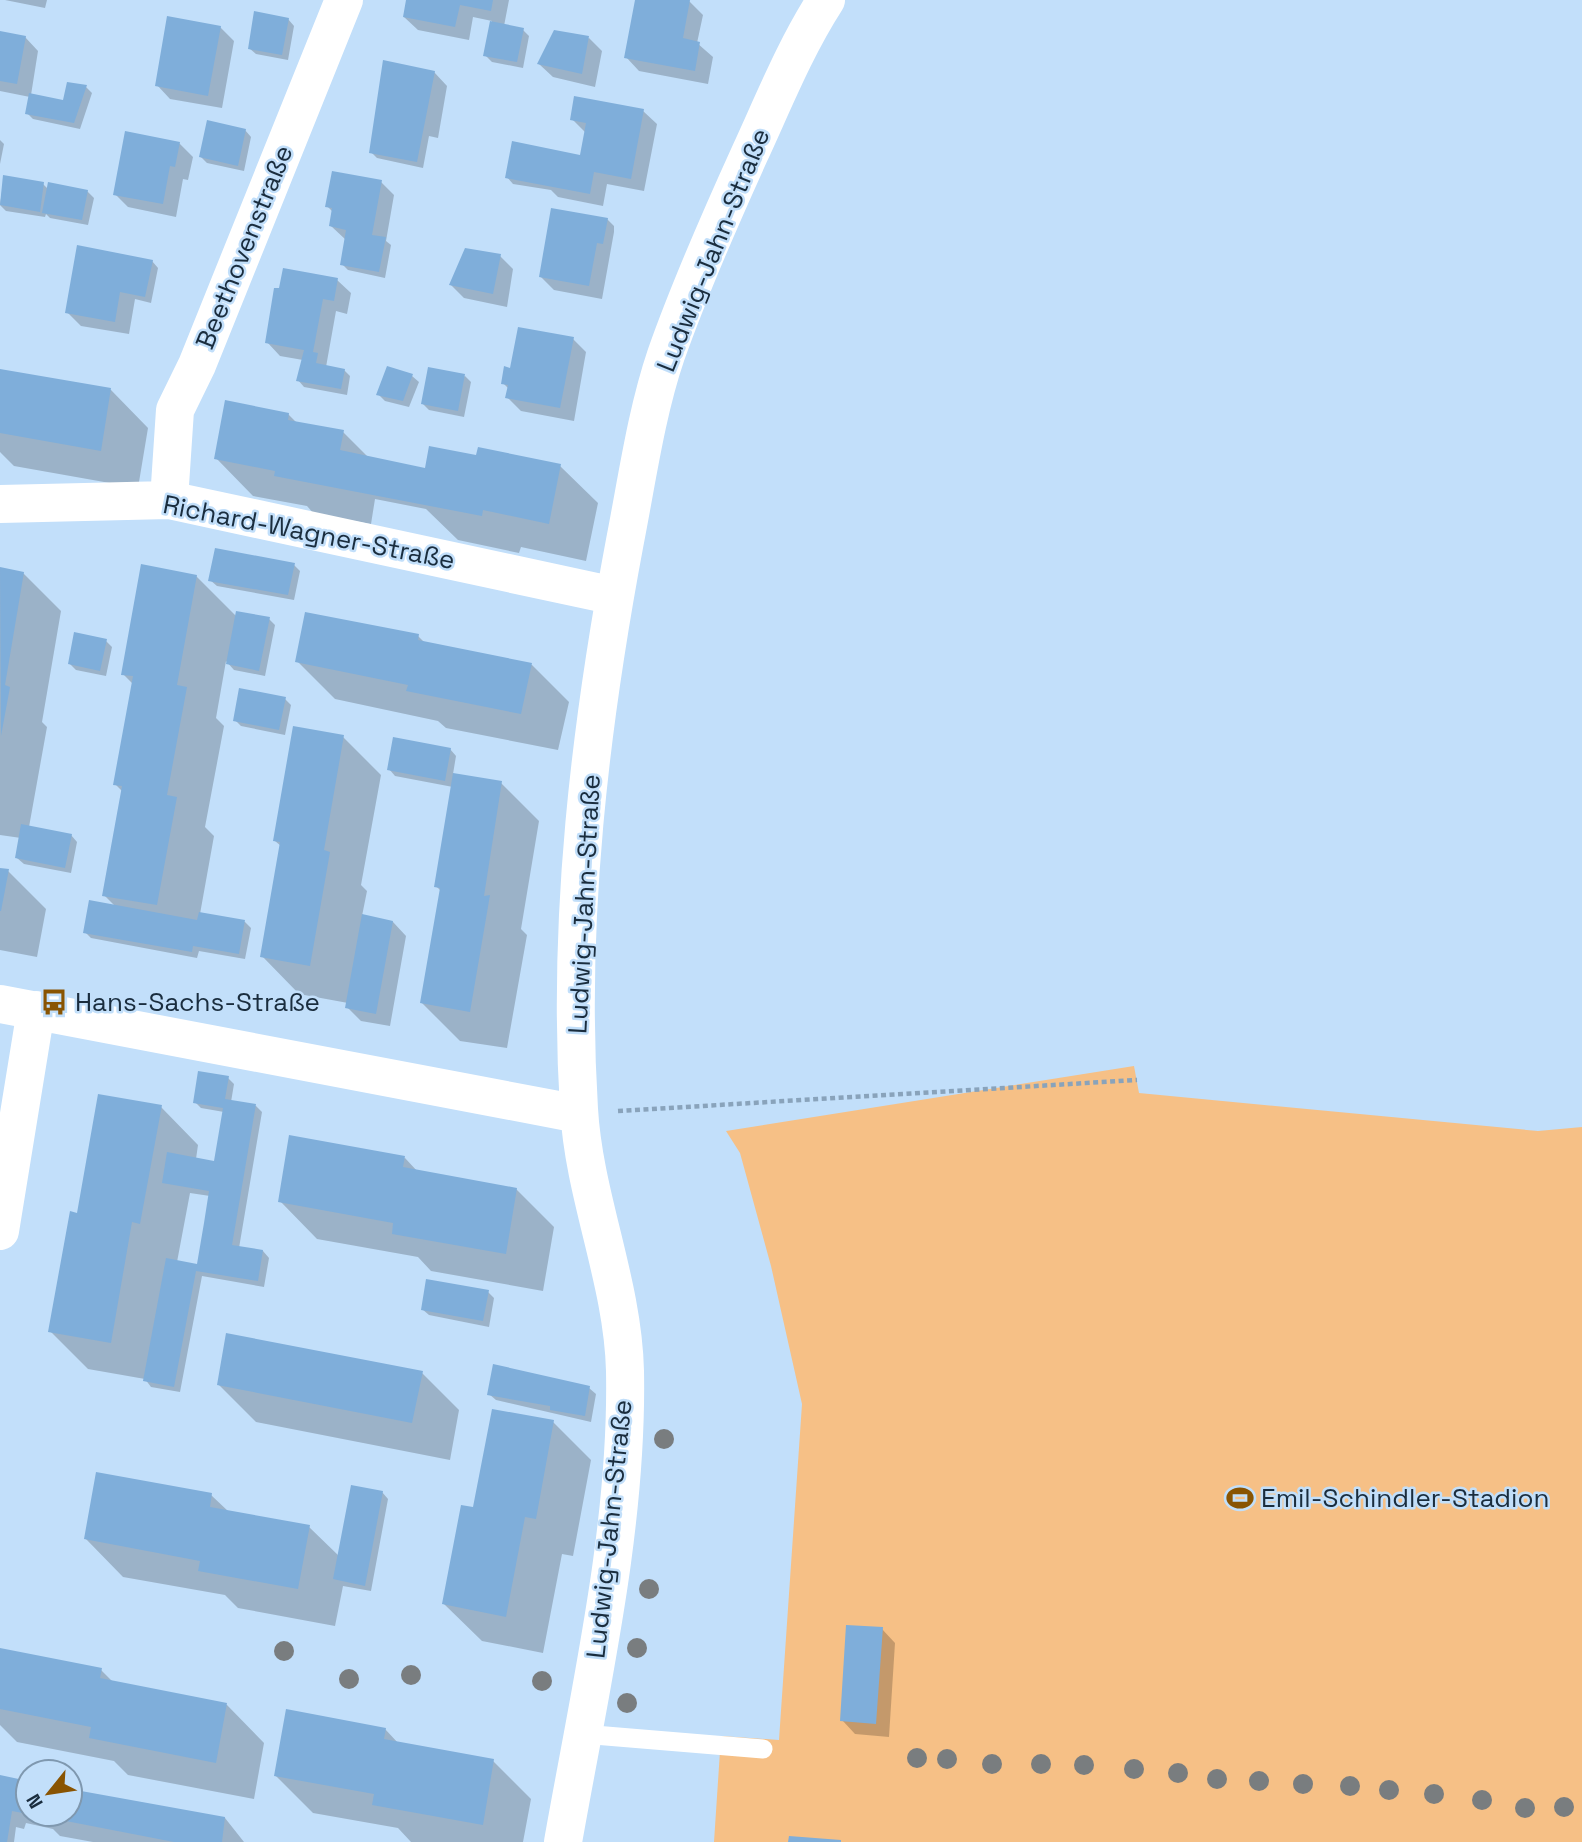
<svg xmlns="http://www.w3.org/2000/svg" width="1582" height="1842" viewBox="0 0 1582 1842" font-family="'Space Grotesk',sans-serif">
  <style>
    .green { fill: #f6c086 }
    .shadow { fill: #0003; fill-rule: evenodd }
    .building { fill: #7faeda }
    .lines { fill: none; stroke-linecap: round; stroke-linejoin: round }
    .path { stroke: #89a3bb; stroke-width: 4.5; stroke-dasharray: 5 3.5; stroke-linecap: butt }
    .lane { stroke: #fff; stroke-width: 19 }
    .street { stroke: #fff; stroke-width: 38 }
    .tree { fill: #797d7f }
    .labels { text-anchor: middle; stroke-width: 5; stroke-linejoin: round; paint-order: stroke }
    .street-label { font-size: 26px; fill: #1a2d3e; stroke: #c2dffa }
    .poi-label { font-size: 26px; fill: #1a2d3e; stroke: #c2dffa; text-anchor: start }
  </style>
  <rect width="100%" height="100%" fill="#c2dffa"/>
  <path class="green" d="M1134,1066L1139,1093L1538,1131L1582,1127V1842H714L721,1736L779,1740L802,1404L771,1266L740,1153L726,1131Z"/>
  <path class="shadow" d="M5,0H47L45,8Z
    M408,0H509L504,26L523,30L529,36L523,68L492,62L485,55L492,21L473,17L469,40L418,30L404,17Z
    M637,0L689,1L703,15L697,43L713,57L708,84L639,71L626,57Z
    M288,19L294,26L288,60L256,54L249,48Z
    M220,27L234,41L222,108L170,99L157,85Z
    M0,33L25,37L38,51L31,95L65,102L86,87L92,93L80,129L33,119L27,113L30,97L0,91Z
    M589,38L602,51L595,87L553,77L539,64Z
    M384,62L434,72L447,86L438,138L429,136L423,168L377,158L371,152Z
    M643,111L657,124L644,191L607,184L603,206L558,197L551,190L513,184L507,177L582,157L586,133L572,119Z
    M245,130L251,137L244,171L207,163L201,157Z
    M0,140L4,144L0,164Z
    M179,143L193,157L188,180L183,179L176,217L128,207L115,194Z
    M4,177L43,184L48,189L87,191L94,198L88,225L50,218L46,214L45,217L6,211L0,205Z
    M381,182L394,195L386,241L391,245L385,278L348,270L342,264L346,240L331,226L333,212L327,206Z
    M607,219L614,226V232L602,299L554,290L541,277Z
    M500,256L513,269L507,307L464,298L451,285Z
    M152,261L158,268L151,303L135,299L129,334L81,326L67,312Z
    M337,280L351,293L347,314L336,311L326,367L344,370L350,376L347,395L304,387L298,380L303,360L280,356L267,342Z
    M573,339L586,352L574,421L521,411L507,397L509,389L503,383L512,370Z
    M388,368L412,376L419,382L409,407L385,401L379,395Z
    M0,370L111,390L148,428L138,488L14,466L0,452Z
    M465,376L471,382L464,417L429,410L423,404Z
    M288,414L297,423L343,432L369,458L424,469L560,466L598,503L586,561L521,547L519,553L458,540L426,509L375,499L371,524L314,514L307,506L253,496L216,458Z
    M294,565L300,571L294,600L217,586L210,580Z
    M0,569L23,573L61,611L42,722L47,727L29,827L71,835L77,842L71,873L24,864L17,858L21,838L0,835Z
    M196,576L237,617L269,619L275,625L265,676L234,670L226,661L216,718L224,726L205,827L214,836L200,914L245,922L251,928L245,959L199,951L197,958L91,938L85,932L116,907L104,895L123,792L115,784L134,685L123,674Z
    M418,636L426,644L532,665L569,702L558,750L446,728L438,721L335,699L297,661Z
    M106,641L112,647L106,676L76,670L70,664Z
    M285,699L291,705L285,735L241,726L235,720Z
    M343,737L381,775L361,885L367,891L362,916L393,922L406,936L390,1026L361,1021L347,1007L348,1003L299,994L262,956L281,846L275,841Z
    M450,749L456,756L453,774L501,783L539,821L521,929L527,935L507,1048L460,1041L422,1003L441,891L436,886L453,787L395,776L389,769Z
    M0,870L8,871L46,909L37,957L0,950Z
    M228,1078L234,1084L231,1102L256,1106L262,1112L239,1248L263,1251L269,1258L264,1287L202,1276L180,1392L151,1387L145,1379L88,1369L50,1331L78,1215L161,1107L198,1145L196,1159L216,1163L224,1112L201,1108L195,1102ZM190,1193L210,1196L198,1266L177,1262Z
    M405,1158L418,1172L516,1189L554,1227L543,1291L431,1271L418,1257L317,1239L280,1201Z
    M488,1292L494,1298L489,1327L429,1315L422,1309Z
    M422,1373L459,1410L450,1460L256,1422L218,1384Z
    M589,1388L596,1394L591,1422L496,1400L489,1394Z
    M553,1422L591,1460L573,1556L562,1554L543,1653L482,1641L444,1604L475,1509Z
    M382,1492L388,1499L371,1591L343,1586L335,1626L238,1608L225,1595L123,1577L86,1539L211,1495L229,1512L309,1527L339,1556Z
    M882,1629L895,1643L889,1737L855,1734L842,1720Z
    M0,1650L101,1670L114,1683L227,1705L264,1743L254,1799L128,1775L114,1761L17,1742L0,1725Z
    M385,1729L399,1744L493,1761L531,1799L523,1842H411L398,1828L313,1813L275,1775Z
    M0,1777L28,1782V1814H70V1790L225,1818L244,1842H93L60,1836L53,1829L26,1823L24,1829L16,1827L14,1842H0Z"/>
  <path class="building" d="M406,0H493L491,11L460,5L455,27L403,17Z
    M635,0H690L683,38L700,42L695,71L624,58Z
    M254,11L289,18L282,55L248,49Z
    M167,16L221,26L208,96L155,86Z
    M490,21L524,28L517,62L483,56Z
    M554,30L589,36L582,74L537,64Z
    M0,31L26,36L17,84L0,81Z
    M383,60L435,71L417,162L369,153Z
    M67,82L87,85L74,123L25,114L29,93L63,100Z
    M574,96L644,109L631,179L594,172L590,194L505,178L512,141L580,155L586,123L570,120Z
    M207,120L246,129L238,166L199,157Z
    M125,131L180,142L175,167L170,166L163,204L113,195Z
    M332,171L382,180L372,235L386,237L379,272L340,265L346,230L329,226L332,208L325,207Z
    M3,175L44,182L40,212L0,205Z
    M48,182L88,190L82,220L42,213Z
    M551,208L608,218L603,244L597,243L589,286L539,277Z
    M77,245L153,260L145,297L120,292L115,322L65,313Z
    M465,248L501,254L493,294L449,285Z
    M283,268L338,278L334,301L323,299L313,352L318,353L316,363L345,369L341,389L296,381L304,350L265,343L274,288H279Z
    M518,327L574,337L560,408L505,398L508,385L501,384L504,366L510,368Z
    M387,366L413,374L403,401L376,395Z
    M428,367L465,374L458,411L421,404Z
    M0,369L111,388L101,451L0,433Z
    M225,400L289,413L288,420L344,430L340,450L425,468L429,446L476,455L478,447L561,464L549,524L483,510L482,516L274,476L275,471L214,459Z
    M215,548L295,563L288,595L208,581Z
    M141,564L197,575L177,685L187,687L167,795L177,797L157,905L102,896L122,786L113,785L133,676L121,675Z
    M0,567L24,572L5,685L10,687L1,736Z
    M236,611L270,617L259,671L226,664Z
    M305,612L419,634L418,640L532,663L521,714L406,691L408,685L295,662Z
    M74,632L107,639L100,671L68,664Z
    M239,688L286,697L279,730L233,721Z
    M293,726L344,735L324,850L330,852L310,966L260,957L280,842L273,841Z
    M393,737L451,748L445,781L387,770Z
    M453,773L502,781L484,896L490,895L470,1012L420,1003L440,888L434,887Z
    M21,824L72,834L65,868L15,858Z
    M0,868L9,869L1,911H0Z
    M89,900L197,920L199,912L245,920L239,954L193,946L192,952L83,933Z
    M362,914L393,921L376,1014L345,1008Z
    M198,1071L229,1076L225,1099L256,1104L232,1245L263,1250L258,1281L196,1271L174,1387L143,1381L166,1258L197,1264L204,1223L209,1191L162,1183L167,1152L214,1161L223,1108L193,1103Z
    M98,1094L162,1105L140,1224L132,1222L111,1343L48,1332L70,1211L77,1213Z
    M289,1135L405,1156L403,1167L517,1188L506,1254L392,1234L393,1223L278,1202Z
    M426,1279L489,1290L483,1321L421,1310Z
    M226,1333L423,1371L412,1423L217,1385Z
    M493,1364L590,1386L585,1416L550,1410V1406L487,1395Z
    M492,1409L554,1420L536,1519L525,1517L506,1617L442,1604L461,1505L473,1507Z
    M96,1472L212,1493L210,1507L310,1525L298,1589L198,1571L200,1561L84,1539Z
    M351,1485L383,1491L365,1586L333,1579Z
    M846,1625L883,1627L876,1724L840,1721Z
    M0,1648L102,1668L100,1678L227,1703L216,1763L89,1738L91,1727L0,1709Z
    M286,1709L386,1728L384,1739L494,1759L483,1825L372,1805L374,1794L274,1776Z
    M0,1775L28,1781V1814L12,1811L7,1842H0Z
    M70,1789L225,1817L222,1842H174L35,1815L70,1814Z
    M789,1836L841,1840V1842H788Z"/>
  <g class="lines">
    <path class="path" d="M618,1111L1137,1080"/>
    <path class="lane" d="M582,1734L763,1749"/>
    <path class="street" d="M169,500L175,410L197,365L344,0
      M0,504L169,500L615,596
      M0,1004L579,1114
      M0,1231L36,1010
      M563,1842C590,1689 628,1527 625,1371C623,1282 584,1197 579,1109C567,919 590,727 625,541C637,480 646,414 666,355C690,287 720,219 750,153C774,101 795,48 826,0"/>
  </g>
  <g class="tree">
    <circle cx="664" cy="1439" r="10"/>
    <circle cx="649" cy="1589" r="10"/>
    <circle cx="637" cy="1648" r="10"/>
    <circle cx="284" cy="1651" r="10"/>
    <circle cx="411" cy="1675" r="10"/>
    <circle cx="349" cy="1679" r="10"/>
    <circle cx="542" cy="1681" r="10"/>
    <circle cx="627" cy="1703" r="10"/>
    <circle cx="917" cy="1758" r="10"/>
    <circle cx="947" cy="1759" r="10"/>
    <circle cx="992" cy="1764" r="10"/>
    <circle cx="1041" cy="1764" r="10"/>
    <circle cx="1084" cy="1765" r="10"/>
    <circle cx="1134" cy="1769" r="10"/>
    <circle cx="1178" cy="1773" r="10"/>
    <circle cx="1217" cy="1779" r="10"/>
    <circle cx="1259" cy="1781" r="10"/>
    <circle cx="1303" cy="1784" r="10"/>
    <circle cx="1350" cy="1786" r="10"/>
    <circle cx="1389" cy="1790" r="10"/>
    <circle cx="1434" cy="1794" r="10"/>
    <circle cx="1482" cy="1800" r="10"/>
    <circle cx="1564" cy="1807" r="10"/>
    <circle cx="1525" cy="1808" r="10"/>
  </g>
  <defs>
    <g id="bus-bare" transform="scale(2.1)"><path d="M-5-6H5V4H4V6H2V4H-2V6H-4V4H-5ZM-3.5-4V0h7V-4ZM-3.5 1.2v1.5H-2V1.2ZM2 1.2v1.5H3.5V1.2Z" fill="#895402" stroke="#c2dffa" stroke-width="2.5" paint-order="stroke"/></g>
    <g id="stadium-bare" transform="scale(2.1)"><path d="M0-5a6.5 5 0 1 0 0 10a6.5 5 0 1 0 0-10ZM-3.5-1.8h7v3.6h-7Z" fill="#895402" stroke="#c2dffa" stroke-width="2.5" paint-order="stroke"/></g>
  </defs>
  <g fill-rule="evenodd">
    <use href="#bus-bare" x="54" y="1002"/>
    <use href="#stadium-bare" x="1240" y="1498"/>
  </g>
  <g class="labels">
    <g class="street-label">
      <text transform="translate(244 247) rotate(-68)" y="9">Beethovenstraße</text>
      <text transform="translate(713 250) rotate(-68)" y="9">Ludwig-Jahn-Straße</text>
      <text transform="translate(309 532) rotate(11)" y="9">Richard-Wagner-Straße</text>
      <text transform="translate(584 904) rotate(-87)" y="9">Ludwig-Jahn-Straße</text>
      <text transform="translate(609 1529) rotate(-84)" y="9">Ludwig-Jahn-Straße</text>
    </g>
    <g class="poi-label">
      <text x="75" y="1011">Hans-Sachs-Straße</text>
      <text x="1261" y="1507">Emil-Schindler-Stadion</text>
    </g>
  </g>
  <g transform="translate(49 1793) rotate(240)"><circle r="33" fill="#c2dffa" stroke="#7f98af" stroke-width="2"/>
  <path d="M0-5L12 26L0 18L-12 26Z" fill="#895402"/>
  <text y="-10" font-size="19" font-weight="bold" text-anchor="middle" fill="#1a2d3e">N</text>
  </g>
</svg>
